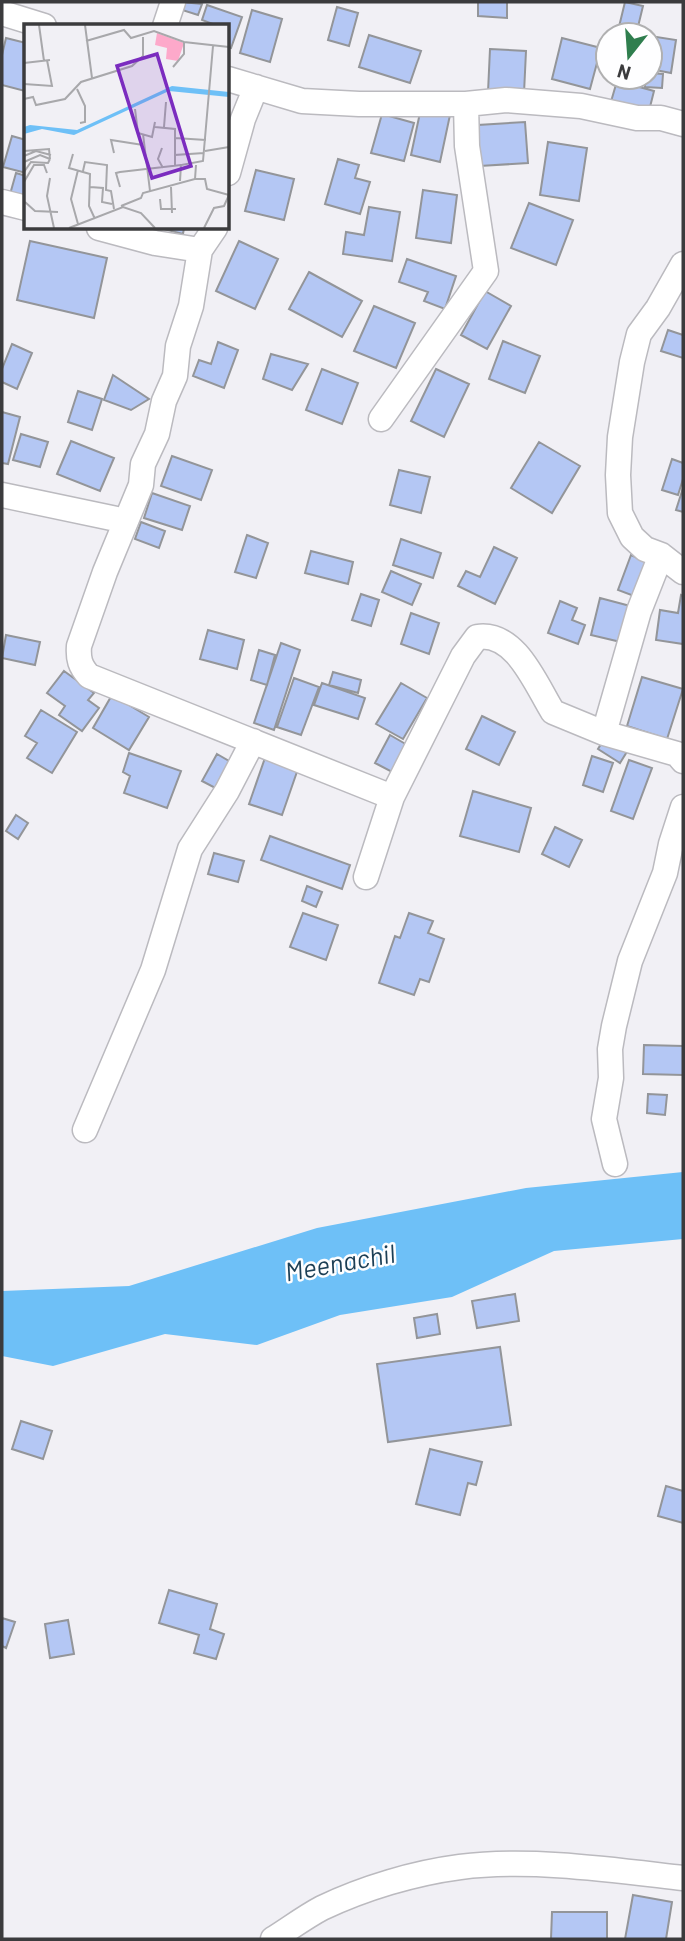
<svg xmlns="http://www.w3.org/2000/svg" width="685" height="1941" viewBox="0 0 685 1941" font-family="Barlow,sans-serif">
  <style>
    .water { fill: #6ec0f7 }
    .building { fill: #b4c7f4; stroke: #939599; stroke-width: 2 }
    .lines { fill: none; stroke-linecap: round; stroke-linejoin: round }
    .minor-casing { stroke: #bbbabf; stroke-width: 27 }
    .minor { stroke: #fff; stroke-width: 24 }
    .labels { text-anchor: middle; stroke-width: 5; stroke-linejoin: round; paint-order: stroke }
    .water-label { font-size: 26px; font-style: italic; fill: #1c3f56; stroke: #fefeff }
    .inset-road { fill: none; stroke: #a8a8ab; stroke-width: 2 }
    .view { fill: #7b2cbf; fill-opacity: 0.15; stroke: #7b2cbf; stroke-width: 3.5 }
    .inset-edge { fill: none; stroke: #3b3b3d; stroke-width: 3.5 }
  </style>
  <rect width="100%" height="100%" fill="#f1f0f5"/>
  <path class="water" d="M683,1172V1239L554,1251L452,1297L340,1315L257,1345L165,1334L53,1366L2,1356V1291L129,1286L317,1228L526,1188Z"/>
  <path class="building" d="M182,2L202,4L198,15L179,9Z
    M478,2H507V18L478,16Z
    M625,2L643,6L636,35H617Z
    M207,5L242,17L231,48L228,47V26H218L202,20Z
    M337,7L358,13L349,46L328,40Z
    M252,10L282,19L270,62L240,53Z
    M369,35L421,51L410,83L359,67Z
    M650,36L676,40L671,73L650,69Z
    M6,38L26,43L25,91L2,85V55Z
    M562,38L601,48L590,89L552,79Z
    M490,49L526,51L524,93L488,92Z
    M650,73L663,74L662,88L645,87V77H650Z
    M617,81L654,91L648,115L610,105Z
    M421,108L450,115L440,162L411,155Z
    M382,114L414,123L404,161L371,153Z
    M525,122L528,163L480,166L478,125Z
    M12,136L26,140V173L3,167Z
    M548,142L587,148L579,201L540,195Z
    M338,159L359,165L355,178L370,182L360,214L325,204Z
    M256,170L294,179L284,220L245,211Z
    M16,173L26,176V202L9,198Z
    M423,190L457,195L451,243L416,238Z
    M529,203L573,220L556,265L511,248Z
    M369,207L400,212L392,261L343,254L346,232L364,235Z
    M160,228H184L183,234Z
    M30,241L107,258L94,318L17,300Z
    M239,241L278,259L255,309L216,291Z
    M407,259L456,276L445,309L424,301L428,292L399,282Z
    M309,272L362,301L342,337L289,309Z
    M485,291L511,306L487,349L461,335Z
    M374,306L415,323L396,368L354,351Z
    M668,330L683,335V358L661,351Z
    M503,341L540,356L525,393L489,379Z
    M218,342L238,350L224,388L193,376L199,360L211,364Z
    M12,344L32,353L17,389L2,382V369Z
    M271,354L308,364L292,390L263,379Z
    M322,369L358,383L342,424L306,410Z
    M436,369L469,384L444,437L411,421Z
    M113,375L149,399L131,410L104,400Z
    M78,391L102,399L92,430L68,422Z
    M2,412L20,417L8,464L2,463Z
    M21,434L48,442L40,467L13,460Z
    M71,441L114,458L100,491L57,474Z
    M539,442L580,466L552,513L511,488Z
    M172,456L212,470L201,500L161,486Z
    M672,459L683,463V479L678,495L662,490Z
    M399,470L430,477L421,513L390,505Z
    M683,488V512L676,510Z
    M152,493L190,506L182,530L144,518Z
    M141,522L165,531L159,548L135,539Z
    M247,535L268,543L256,578L235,572Z
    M401,539L441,553L433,578L393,565Z
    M494,547L517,558L495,604L458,586L466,571L480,577Z
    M311,551L353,562L348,584L305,573Z
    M631,555L647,562L634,596L618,590Z
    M391,571L421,584L412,605L382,592Z
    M361,594L379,600L371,626L352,620Z
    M681,595L683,596V644L656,640L660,610L678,613Z
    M600,598L634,607L625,643L591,635Z
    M560,601L577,608L572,620L585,625L578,644L548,633Z
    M411,613L439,623L429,654L401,644Z
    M208,630L244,640L237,669L200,659Z
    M6,635L40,642L35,665L2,658Z
    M281,643L300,650L274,730L254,723Z
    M259,650L275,655L267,685L251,680Z
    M64,671L94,693L88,700L99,708L82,731L59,715L65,706L47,693Z
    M333,672L361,680L358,693L329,685Z
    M642,677L683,689L667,739L627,726Z
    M294,678L319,687L301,735L277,727Z
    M322,683L365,698L358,719L314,705Z
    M401,683L427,698L403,739L376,724Z
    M112,695L149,717L129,750L93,728Z
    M41,710L77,732L52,773L27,758L37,743L25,736Z
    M482,716L515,732L499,765L466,749Z
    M390,735L409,746L394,773L375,763Z
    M606,736L628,750L620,763L598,749Z
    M129,753L181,771L167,808L124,793L130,776L123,772Z
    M217,754L236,765L221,791L202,781Z
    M266,755L299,766L282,815L249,804Z
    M592,756L613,763L603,792L583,785Z
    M629,760L652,768L633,819L611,811Z
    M473,791L531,808L519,852L460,836Z
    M16,815L28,823L18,839L6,831Z
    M555,827L582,840L569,867L542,854Z
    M270,836L350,865L342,889L261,860Z
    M214,853L244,861L238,882L208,874Z
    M307,886L322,892L316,907L302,901Z
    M303,913L338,925L326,960L290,947Z
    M409,913L433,921L428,933L444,939L429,982L420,979L414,995L379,983L395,936L400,938Z
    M644,1045L683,1046V1075L643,1074Z
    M648,1094L667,1095L665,1115L647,1113Z
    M515,1294L519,1321L477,1328L472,1301Z
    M437,1314L440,1334L417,1338L414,1318Z
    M500,1347L511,1425L388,1442L377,1364Z
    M21,1421L52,1431L43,1459L12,1449Z
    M430,1449L482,1462L476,1485L468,1483L460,1515L416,1504Z
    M666,1486L683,1491V1523L658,1516Z
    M169,1590L217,1604L210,1629L224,1634L216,1659L194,1653L199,1635L159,1623Z
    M2,1618L15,1622L6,1648L2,1646Z
    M68,1620L74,1654L50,1658L45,1624Z
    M633,1895L672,1902L666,1939H625Z
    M552,1912H607V1939H551Z"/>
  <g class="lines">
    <g class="minor-casing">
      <path id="minor" d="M2,13L44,26
        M165,26L173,2
        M228,79L302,101L359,104H466L506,100L581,106L637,118H661L683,124
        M228,173L243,119L256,87
        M2,202L26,208
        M99,228L155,243L200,250L215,228
        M200,250L191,306L178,346L175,376L164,401L157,434L143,464L141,485L105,572L79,646C78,659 80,666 89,676L392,797
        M683,264L658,308L639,334L632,362L620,437L618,475L620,513L632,537L645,549L661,555L683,572
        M381,419L486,271L467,146L466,104
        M2,495L126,521
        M604,733L639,611L661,555
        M366,877L392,797L463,656L477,637C516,631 536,685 553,712L604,733L677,754L683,761
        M85,1130L153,970L190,849L227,791L253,741
        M615,1164L604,1119L611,1078L610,1049L614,1026L630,961L665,873L671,844L683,807
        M273,1939C289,1929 305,1917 322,1908C364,1888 414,1873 460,1867C531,1858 613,1870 683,1878"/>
    </g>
    <use href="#minor" class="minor"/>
  </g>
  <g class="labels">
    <g class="water-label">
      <text transform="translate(340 1263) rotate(-10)" y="9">Meenachil</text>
    </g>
  </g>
  <g transform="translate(24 24)">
    <rect width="205" height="205" fill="#f1f0f5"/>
    <path d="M133,9L160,19L154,37L142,35L143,24L131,21Z" fill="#fda9ca"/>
    <path d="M148,62L205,68V73L145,67L50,111L18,105L0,110V103L6,101L53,106Z" fill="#6ec0f7"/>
    <path class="inset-road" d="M15,1L20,37M61,1L68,54M62,17L100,6L107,14L130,7L160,18L205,23M0,39L26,36M149,43L160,30V18M0,60L28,62L23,36M53,65L61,82V98L56,99M0,75L9,73L12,81L41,75L57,58L108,42L119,32V13M111,85L114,109L128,113L131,98M131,103L151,105V131M140,103L142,78M119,110L126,167M151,114L182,116M138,124L134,135L139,144M0,127L25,125L26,135M181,127L205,123M90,129L87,116L119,121M49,130L45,144L66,150L65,182L71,195M0,132L12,127L27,131M0,138L16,131L26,135M151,141V131L180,129M59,147L61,138L83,141L82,166L87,167L90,185M0,148L7,138L24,139L26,135M26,154L23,172L30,204M171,155H181L183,165L205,171M156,157L157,141L179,137L189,22M0,158L10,141H20L23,149M66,163L79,164L78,178L88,180M96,163L92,149L96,148L157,141M147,163L148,189M136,175L137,185H152M1,178L11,187L34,188M97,182L117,174L119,169L171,155L172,141M54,200L47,175L54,146M45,204L99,183L117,189L131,204M180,204L190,184L200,182L205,171"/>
    <path class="view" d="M133,30L167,142L128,154L93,42Z"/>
    <rect width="205" height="205" class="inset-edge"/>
  </g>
  <rect width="685" height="1941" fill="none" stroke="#3b3b3d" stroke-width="7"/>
  <g transform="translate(629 56) rotate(197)"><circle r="33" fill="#fefeff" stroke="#b0b0b1" stroke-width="2"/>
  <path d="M0-5L12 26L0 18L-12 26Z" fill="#2f7e4e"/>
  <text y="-10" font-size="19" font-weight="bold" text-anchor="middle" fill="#3b3b3d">N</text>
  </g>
</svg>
